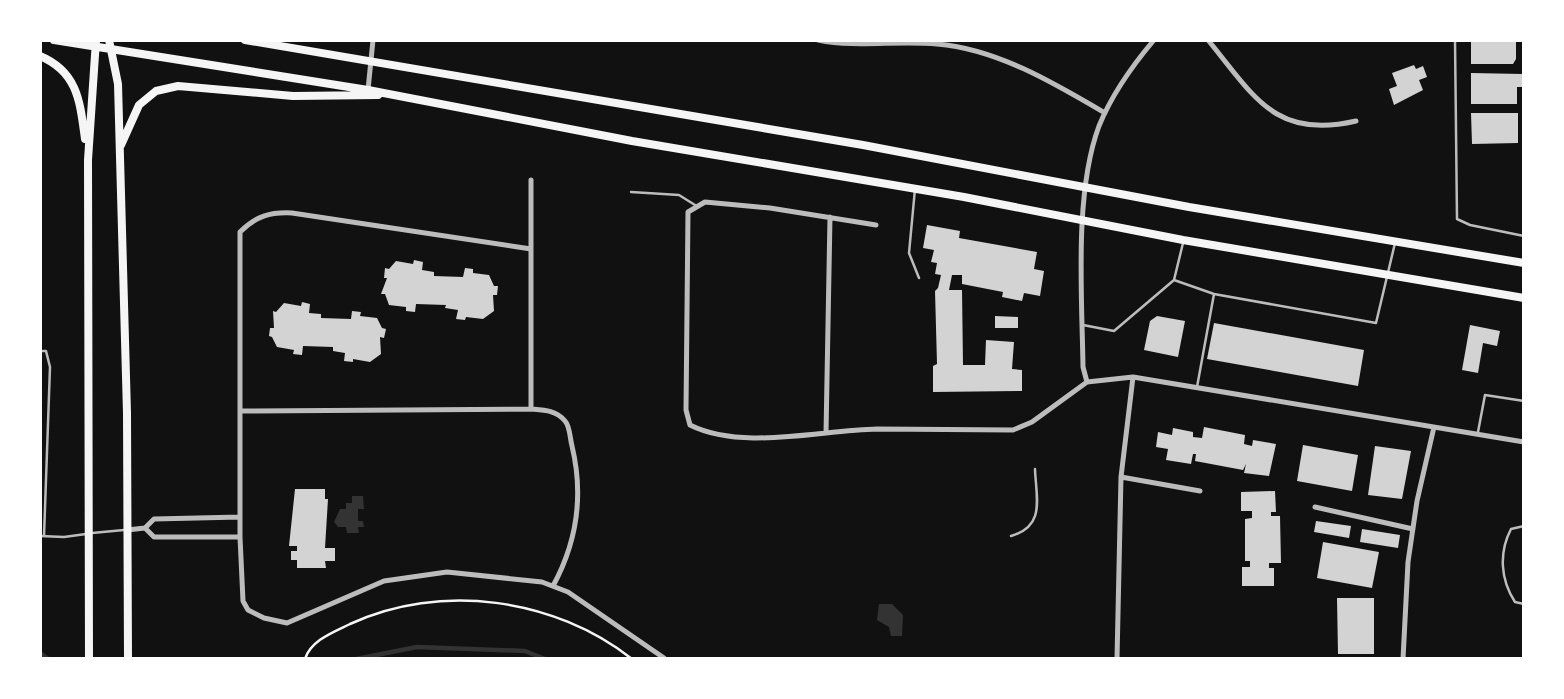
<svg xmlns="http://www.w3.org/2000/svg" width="1564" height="699" viewBox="0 0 1564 699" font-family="'IBM Plex Sans',sans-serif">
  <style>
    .water { fill: #333 }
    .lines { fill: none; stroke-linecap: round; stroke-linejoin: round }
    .stream { stroke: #333; stroke-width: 4.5 }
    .building { fill: #d3d3d3 }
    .path { stroke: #f5f5f5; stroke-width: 2.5 }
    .service { stroke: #bcbcbc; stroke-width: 2.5 }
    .minor { stroke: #bcbcbc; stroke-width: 5 }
    .secondary { stroke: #f5f5f5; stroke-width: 8 }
  </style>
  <rect width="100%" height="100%" fill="#111"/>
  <path class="water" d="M352,496H363L364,509H358V521H363L364,527H358L359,533H347L346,527H338L334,522L340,509H346V503H352Z
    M879,604H892L903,615L902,636H891L889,627L877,620Z"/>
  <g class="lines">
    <path class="stream" d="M40,653L48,659
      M356,659L417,647L525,651L545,659"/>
  </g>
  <path class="building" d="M1471,40H1516V59L1513,64H1471Z
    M1414,65L1416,69L1423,66L1427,77L1419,80L1423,90L1394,105L1389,89L1397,86L1392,73Z
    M1471,73L1523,74V87H1517V104H1471Z
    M1471,113H1518V143L1472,144Z
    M927,225L960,231L959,238L1037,252L1034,269L1044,271L1040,296L1024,293L1022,301L1002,297L1003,292L962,284V275H952L949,290H962L963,365H985L986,340L1014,342L1012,369L1022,370V391L933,392V366L937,364L935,291L938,288L941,275L935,274L937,263L931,262L934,250L923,248Z
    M414,260L423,262L422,270L434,272V276L463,277L465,268L473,269V273L489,275L494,286H498L497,295H493L494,311L483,319L466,317L465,320L456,319L458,310L445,308L446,305L416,304L415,312L406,311V307L389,305L385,294H381L387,278H384L385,268L389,269L396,261L413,264Z
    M302,302L310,304L309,313L321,314V318L351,319L352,311L361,312L360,316L377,318L382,328L386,329L384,338L380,337L381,354L370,362L353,359V362L344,361L345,353L333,351V347L303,346L302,355L293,354L294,350L277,347L272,337L269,336L270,328H274L273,311L276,312L284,303L301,306Z
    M995,316L1018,317V328H995Z
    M1157,316L1185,321L1178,357L1144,350L1150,321Z
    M1214,323L1364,350L1358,386L1207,359Z
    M1470,325L1500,331L1497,346L1483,343L1478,373L1462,370Z
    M1204,427L1245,435L1244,444L1252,446L1253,440L1276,444L1269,476L1244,473L1246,464L1243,470L1195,461L1196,454H1193L1191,464L1166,460L1168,449L1156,447L1158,432L1172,435L1173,428L1193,432V437L1202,438Z
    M1303,445L1358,455L1352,491L1297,481Z
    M1375,446L1411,451L1402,499L1368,495Z
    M295,489H325V499H328L325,548H335V561H325L326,568H297V560H291V551H297V546H289Z
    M1275,491L1276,512H1271V516H1280L1281,563H1269V568H1274V586H1242V567H1250V561H1245V519L1252,518V511H1241V492Z
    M1316,521L1351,526L1349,538L1314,532Z
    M1362,529L1400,535L1398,548L1360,542Z
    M1323,542L1379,552L1372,588L1317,578Z
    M1337,598H1374V654H1338Z"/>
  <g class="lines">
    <path class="path" d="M305,659C311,640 334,632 350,624C440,582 555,598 632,659"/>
    <path class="service" d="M1455,40L1457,219L1470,225L1524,236
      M915,189L909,253L919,278
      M631,192L679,195L695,205
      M1174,280L1183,243
      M1083,325L1114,331L1174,280L1214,294
      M40,351H46L50,367L44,536
      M1197,387L1214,294L1376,323L1395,243
      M1478,432L1485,395L1524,401
      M1524,526L1511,529C1499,552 1500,579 1515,602L1524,604
      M92,533L124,530
      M40,536L64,537L86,534
      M1011,536C1046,526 1036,498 1035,469"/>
    <path class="minor" d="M818,40C857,48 897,40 937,44C997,49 1054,83 1105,113
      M1208,40C1254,96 1275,140 1356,121
      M368,90L373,40
      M876,225L770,208L705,202L688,212L686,410L690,425C742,451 820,430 877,429C923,429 968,430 1013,430L1032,422L1087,382L1133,377L1524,442
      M531,249L292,213C270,212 256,216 240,232V537L243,601L248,610L264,618L287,623L384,581L447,572L542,582L568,592L664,658
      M1087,382L1083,367C1082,296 1074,193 1099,126C1112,94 1132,66 1154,40
      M531,409V180
      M241,411L531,409C543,410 556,410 565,421C570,426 570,439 572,446C584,496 577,542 553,586
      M826,433L830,217
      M1121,477L1200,491
      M1315,507L1413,529
      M145,528L154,537H240
      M127,530L145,528L154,519L240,517
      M1117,659L1121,477L1133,377
      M1403,659L1408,562L1417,501L1434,427"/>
    <path class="secondary" d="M54,40L368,90L632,141L964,197L1183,240L1524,298
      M109,40L118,84L127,413L128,659
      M245,40L863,145L1189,207L1524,263
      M40,56C78,72 80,102 85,139
      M121,145L139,105L156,91L178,86L293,96L378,95
      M89,659L88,160L96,40"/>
  </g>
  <rect width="1564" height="699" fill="none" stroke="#ffffff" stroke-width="84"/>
</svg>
